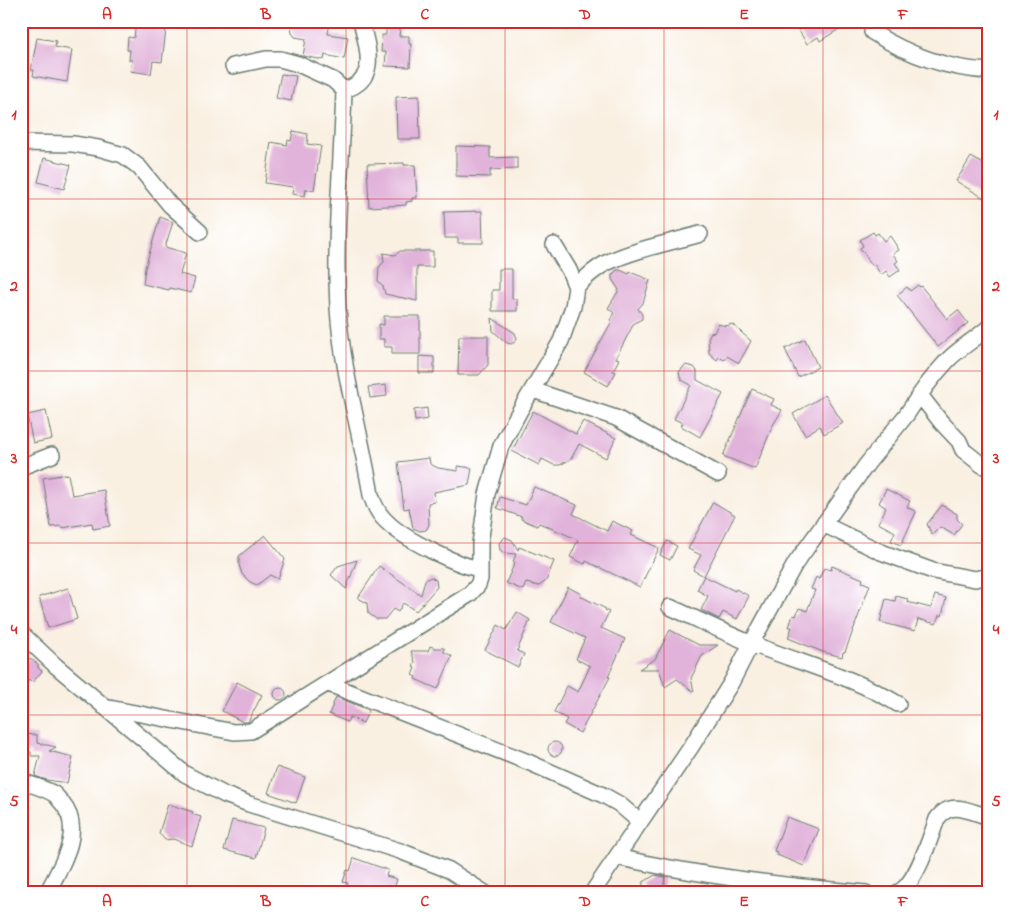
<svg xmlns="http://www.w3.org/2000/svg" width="1010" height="914" viewBox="0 0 1010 914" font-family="'Indie Flower',sans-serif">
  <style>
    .building { fill: #e1b3da }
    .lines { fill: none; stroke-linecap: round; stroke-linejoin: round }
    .minor-casing { stroke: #6b7c71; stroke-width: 18 }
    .minor { stroke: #fff; stroke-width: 15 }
    .grid { fill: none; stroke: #d62828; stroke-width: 1; stroke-opacity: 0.55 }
    .neatline { fill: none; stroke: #d62828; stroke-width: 2 }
    .grid-label { font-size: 16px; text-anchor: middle; font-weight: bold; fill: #d62828 }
  </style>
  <rect width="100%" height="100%" fill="#fff"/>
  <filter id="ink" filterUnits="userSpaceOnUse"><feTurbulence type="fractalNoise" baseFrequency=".02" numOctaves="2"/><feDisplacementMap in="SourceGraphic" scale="10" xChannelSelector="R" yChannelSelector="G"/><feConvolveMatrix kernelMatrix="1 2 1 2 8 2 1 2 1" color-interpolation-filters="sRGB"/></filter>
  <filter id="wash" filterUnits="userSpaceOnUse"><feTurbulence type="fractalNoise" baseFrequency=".0096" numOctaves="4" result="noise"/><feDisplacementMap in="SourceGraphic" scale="20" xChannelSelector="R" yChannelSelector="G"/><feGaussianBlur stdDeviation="1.12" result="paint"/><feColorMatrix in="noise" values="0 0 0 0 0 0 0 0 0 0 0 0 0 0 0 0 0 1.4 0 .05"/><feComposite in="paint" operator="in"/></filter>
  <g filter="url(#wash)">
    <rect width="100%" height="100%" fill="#f9f0e2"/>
    <g id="blocks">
      <path class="building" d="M136,21H155L154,29L166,30L162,62L153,61L151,74L130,71L132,60H129L130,50H127L128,37L134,38Z
        M294,21H330L328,34L348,37L344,59L325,55L324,60L303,56L306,39L295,37L292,33L291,28Z
        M386,21H401L399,36H409V44H411L410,67L385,66L386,52H381L382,35H386Z
        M793,21H852L820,41L818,37L807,44Z
        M37,38L56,41L55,47L72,50L67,82L33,76L34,70H31Z
        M281,74L296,76L291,101L276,98Z
        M419,96L420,139H397L396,97Z
        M293,131L308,134L307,144L321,146L314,190L306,189L305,196L292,194L293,187L265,183L271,142L287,145L288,140L291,141Z
        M456,146L490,147V158L517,157V169L490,170V177L456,176Z
        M971,157L989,167V189L984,198L956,181Z
        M44,158L71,165L64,189L38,182Z
        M404,163V165H415L417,198H412V201L406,202V205L369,207L367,164Z
        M482,211L483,243H458V238H445L444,212Z
        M160,217L173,222L165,247L186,253L180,274L195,278L191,293L170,288L169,290L143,284L145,268Z
        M873,232L875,235L878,233L884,241L890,236L899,250L893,254L898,261L895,263L900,270L890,277L886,271L881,275L874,264L872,265L860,248L863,246L860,240Z
        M400,251H433V267H417V301L385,294L383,286L378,281L379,267L384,262L383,253L395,255Z
        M499,269H512V299H517V311H492V290H499Z
        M617,270H620L629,274L630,272L650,280L643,303L638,309L642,314V319L634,323L616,358L619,359L613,371L616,372L608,386L584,372L612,321L610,320L614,313L608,308L619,290L612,279V275Z
        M918,285L920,287L921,286L947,319L958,310L968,323L938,347L897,295L907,287L910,291Z
        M384,316H420V354H392V347H384V339H379V324L384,325Z
        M492,318L515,333L517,338L515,342L511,344L507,343L493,331Z
        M718,324L726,326L732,324L751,341L739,363L727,356L724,360L719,357L717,360L709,353L708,338L711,332L714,333Z
        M459,336H488V365L479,375H458Z
        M805,339L818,367L798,377L785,349Z
        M419,356L434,357V373H419Z
        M685,365L694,367L697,371V380L723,394L700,437L681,426L683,423L674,419L691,385L682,380L680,377L679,372Z
        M386,385L387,396L370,398L368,387Z
        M752,389L774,399L771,405L782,410L773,425L755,469L723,456Z
        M825,395L843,423L824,434L820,426L805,435L793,414Z
        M427,408L428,419L415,421L414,410Z
        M46,411L52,439L33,443L27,415Z
        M533,411L576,434L583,421L616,438L606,458L579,444L571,459L560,465H554L542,459L539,465L512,451Z
        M429,458L430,464L438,468L458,471V466L472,468L469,485L434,492L435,502L428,503L429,525L426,530L420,531L413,528L409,508L404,509L398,462Z
        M68,474L72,495L104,490L110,526L93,529L92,523L62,528L61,526L51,527L43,478Z
        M534,487L577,505L573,514L607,531L612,521L633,531L631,535L659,548L640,587L586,561L585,564L570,557L578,540L572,537L539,523L537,526L521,519L522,517L497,508L500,497L526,505Z
        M886,489L910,501L907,507L916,512L901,545L891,541L895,532L878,523L886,508L879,503Z
        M713,502L735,515L704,576L693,570L701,555L688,549Z
        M942,505L957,514V519L962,524L954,535L940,527L932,535L927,524Z
        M265,535L285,559L278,579L270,575L257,585L250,582L242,574L239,565V556Z
        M505,537L512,540L518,550L519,547L554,561L546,581L539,586L526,583L523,590L506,583L515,562H513L516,554L504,553L500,550L499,543Z
        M667,541L677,546L670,560L660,555Z
        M357,560L346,589L331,575L338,566Z
        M379,566L421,595L425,580L431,577L436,580L437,587L416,611L403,603L398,612L393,609L385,619H376L368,613L367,603L358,598Z
        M832,566L863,579L862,582L870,585L845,652H843L842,657L823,652L788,638L792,627H789L793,615L796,616L799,608L807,611L815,590L811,589L816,577L819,579L824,568L831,570Z
        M704,576L735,591L736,589L749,596L737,619L723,612L719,619L701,610L708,596L697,590Z
        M568,587L581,594L580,596L606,609L605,610L609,612L601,628L625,639L608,677H610L580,733L564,724L567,719L554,712L567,686L578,692L590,666L576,659L585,638L551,622Z
        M68,588L77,619L48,628L39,597Z
        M935,595L946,598L942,616L939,615L936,624L918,619L915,631L880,622L886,599L895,601L896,596L908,599L907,602L931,608Z
        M517,612L530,620L517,651L524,654L518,667L485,650L498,625L506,630Z
        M670,630L699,645H718L702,656L691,678L694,692L677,679L665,687L659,669H639L655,659Z
        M430,646L435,648H444V652L452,656L438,689L415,679L416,677L412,675L415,668L413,667L415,662L411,651H428Z
        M30,658L38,664V668L42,671L32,683L29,680L21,690V669Z
        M237,682L262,695L248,722H243L222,711Z
        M274 694a6 6 0 1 1 12 0a6 6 0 1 1-12 0Z
        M336,697L369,710L363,723L350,717L347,722L329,714Z
        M23,734L37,735V743L56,747L49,751L73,757L67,783L47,780L35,776L40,756H31V752H21Z
        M548 749a7 7 0 1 1 14 0a7 7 0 1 1-14 0Z
        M277,767L305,777L296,803L268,793Z
        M168,804L193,812L192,814L201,817L192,846L173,839L165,840L159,833Z
        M787,817L819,829L804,866L777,855V852L774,851Z
        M232,820L264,828L256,858L224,850Z
        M354,858L388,870L386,876L397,879L393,893H345L348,883L343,882L347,870L350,871Z
        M655,875L665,877L662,893H648L642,883Z"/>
    </g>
  </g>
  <g filter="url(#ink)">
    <use href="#blocks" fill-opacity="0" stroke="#6b7c71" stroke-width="1"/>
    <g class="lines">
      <g class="minor-casing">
        <path id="minor" d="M872,32C907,54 947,69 989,71
          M233,66L266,59H280L298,64L333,80L344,90C342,163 334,235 338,308C342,371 361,433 371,495C374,505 379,515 387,522C404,539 456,565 480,569
          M344,90C379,80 368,49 361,21
          M21,143L73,144L98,148L123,155L139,167L170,205L200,232
          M576,287C585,278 595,269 606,263C636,249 669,243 700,234
          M533,390L616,418L718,474
          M920,395L941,422L959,441L963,450L982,465L989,468
          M21,467L52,455
          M823,524L881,552L933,571L975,579L989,576
          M670,607C697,619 723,632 750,643C799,663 852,676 898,704
          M21,633L56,666L185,774L225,795L249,804L400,851L449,870L485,893
          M329,684L528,762L603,795L619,804L640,822
          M104,707L234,732L251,731L470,594L478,585L480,579V544L487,494L501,446L519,412L561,341L573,307L576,287L569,270L554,245
          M21,781C32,785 44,788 54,794C57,796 59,800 62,803C85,830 61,866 47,893
          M617,857C699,876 783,886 866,893
          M592,893L691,747L731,683L751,644L795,564L867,464L907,414C919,395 932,377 947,361C959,348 976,339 989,327
          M897,893C916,886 930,838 937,819C951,799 970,812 989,817"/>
      </g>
      <use href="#minor" class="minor"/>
    </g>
  </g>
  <path class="grid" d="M187,21V893M346,21V893M505,21V893M664,21V893M823,21V893M21,199H989M21,371H989M21,543H989M21,715H989"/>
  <rect width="1010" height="914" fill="none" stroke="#fff" stroke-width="55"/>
  <rect x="28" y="28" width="954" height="858" class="neatline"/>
  <g class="grid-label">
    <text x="107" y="19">A</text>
    <text x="266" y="19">B</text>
    <text x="425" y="19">C</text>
    <text x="585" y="19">D</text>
    <text x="744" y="19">E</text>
    <text x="903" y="19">F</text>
    <text x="14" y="119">1</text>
    <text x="996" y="119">1</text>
    <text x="14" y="291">2</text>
    <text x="996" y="291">2</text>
    <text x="14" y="463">3</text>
    <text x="996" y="463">3</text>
    <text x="14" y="634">4</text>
    <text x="996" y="634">4</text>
    <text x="14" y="806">5</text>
    <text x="996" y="806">5</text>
    <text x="107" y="906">A</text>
    <text x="266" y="906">B</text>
    <text x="425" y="906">C</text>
    <text x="585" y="906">D</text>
    <text x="744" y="906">E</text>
    <text x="903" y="906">F</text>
  </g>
</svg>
